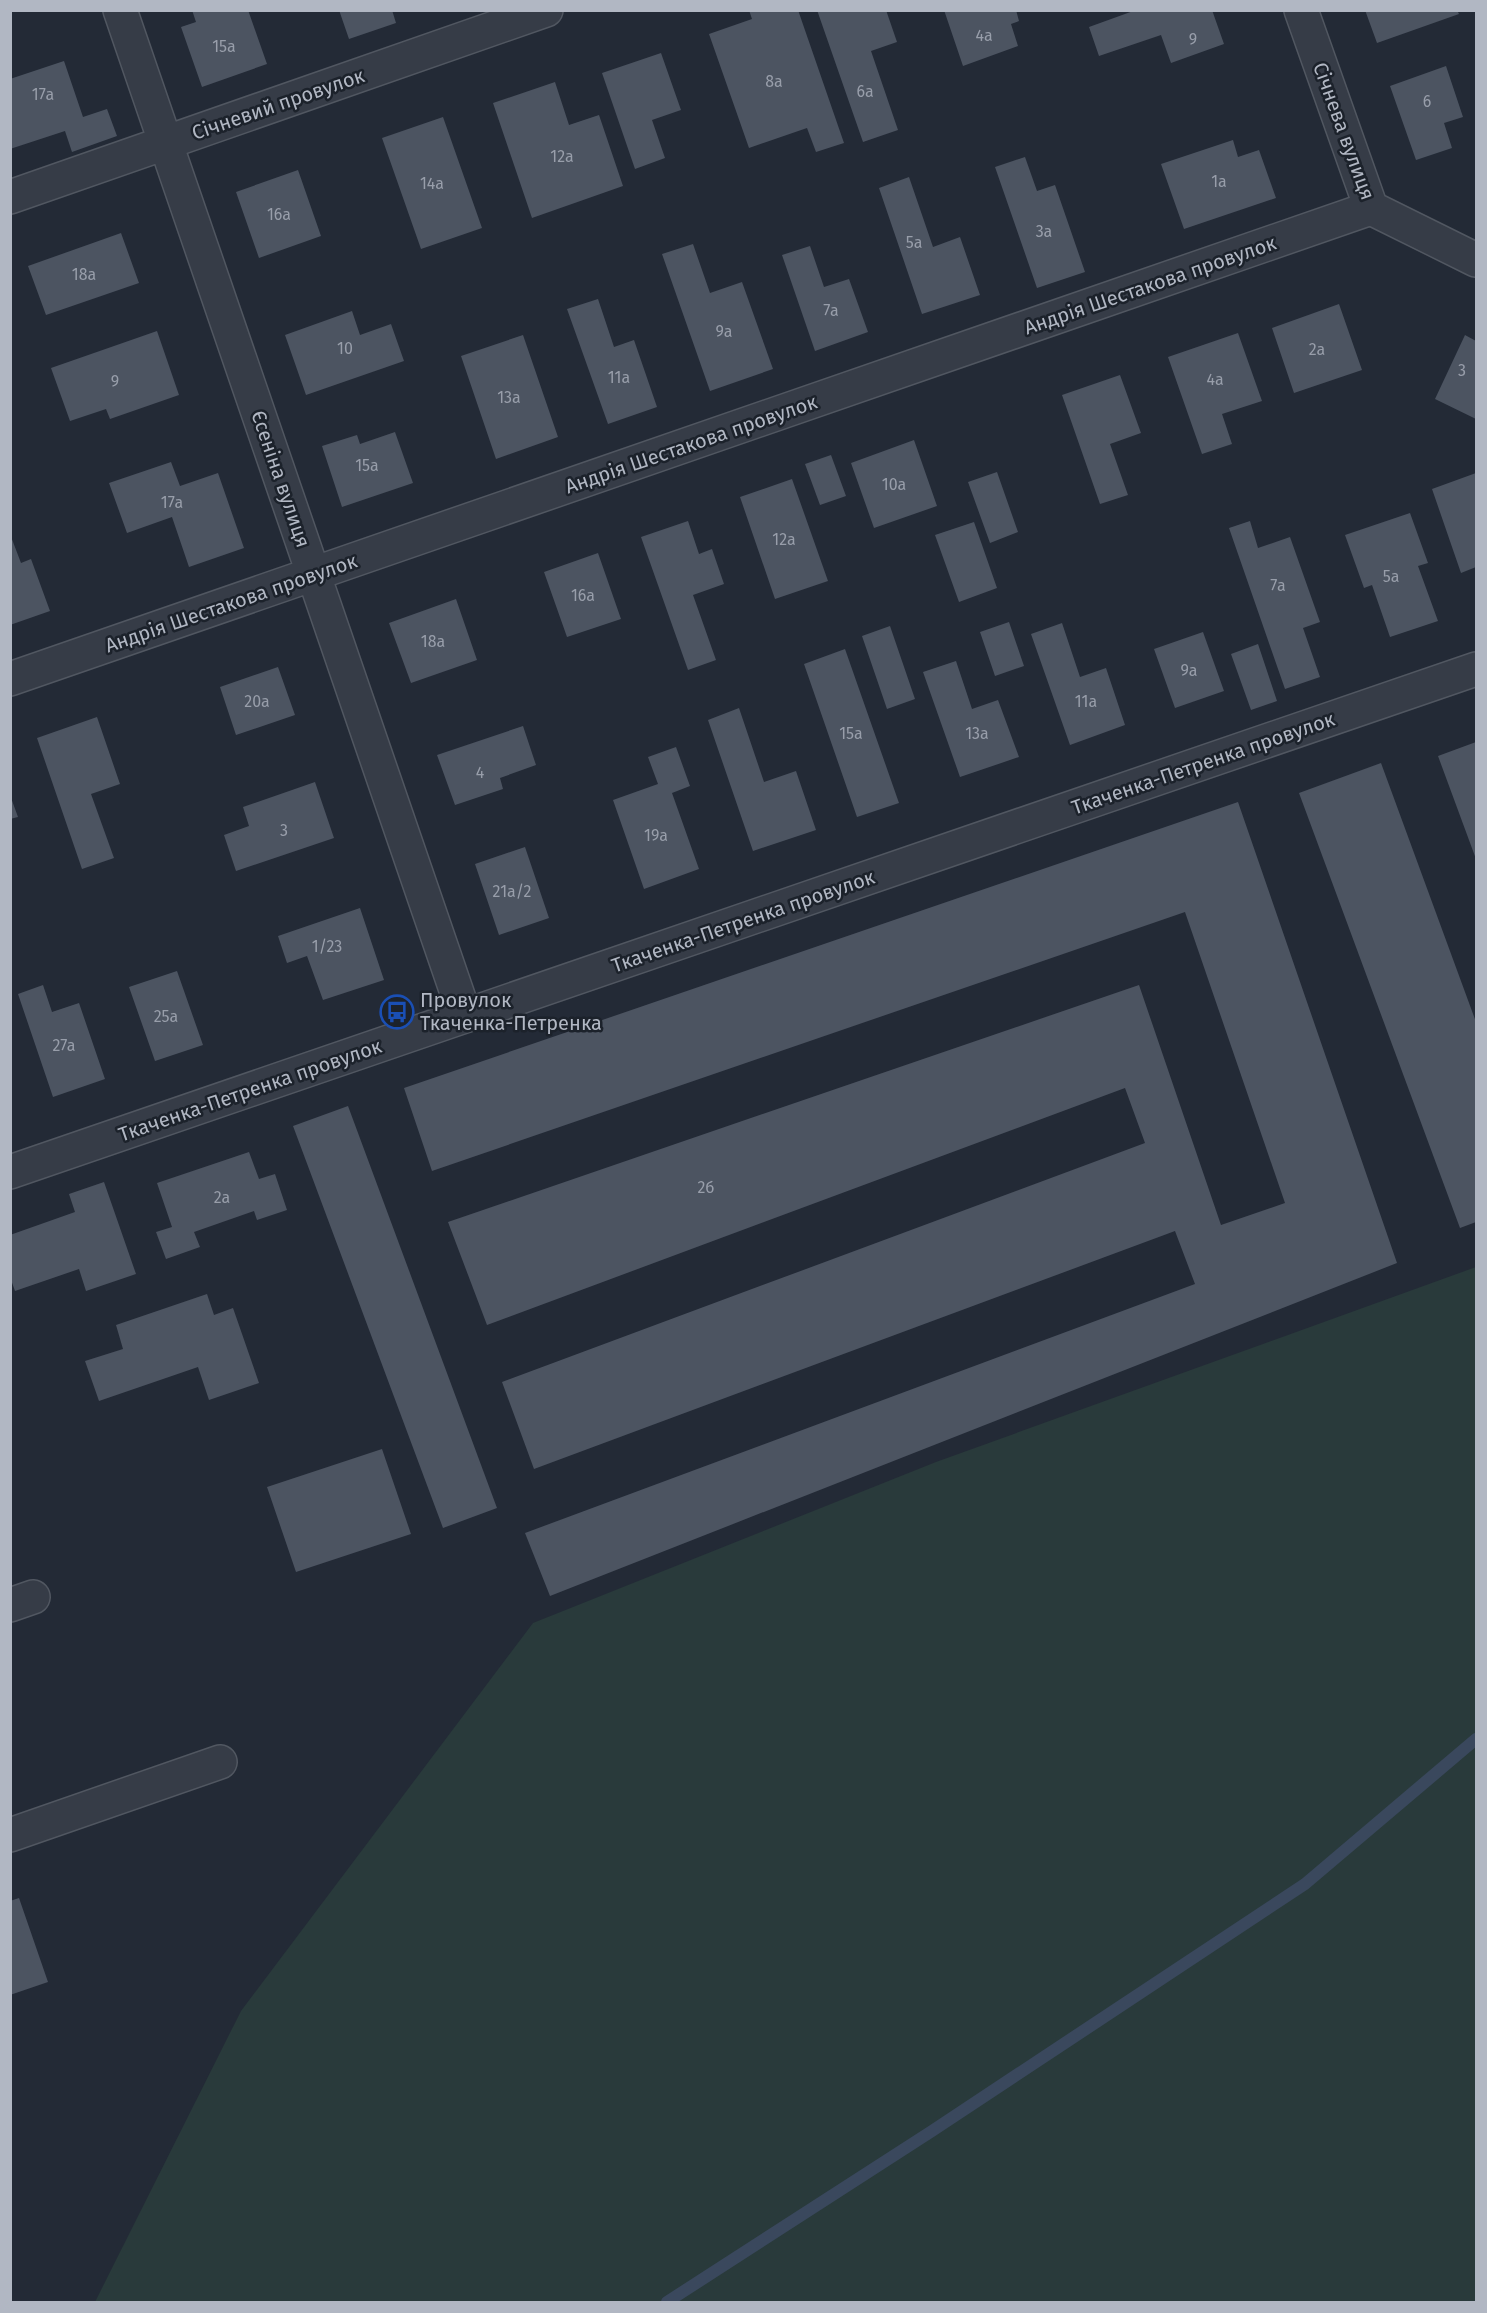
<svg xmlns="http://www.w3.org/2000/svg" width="1487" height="2313" viewBox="0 0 1487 2313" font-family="'Fira Sans',sans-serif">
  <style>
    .green { fill: #293a3b }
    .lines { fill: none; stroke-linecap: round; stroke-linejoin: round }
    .stream { stroke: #3a485d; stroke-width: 12 }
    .building { fill: #4c5461 }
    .minor-casing { stroke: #515761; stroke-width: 36 }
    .minor { stroke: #363c47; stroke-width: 33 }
    .labels { text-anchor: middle; stroke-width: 5; stroke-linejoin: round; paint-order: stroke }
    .number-label { font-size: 16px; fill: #989eaa }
    .street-label { font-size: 20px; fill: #b1b7c3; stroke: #1c222b }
    .poi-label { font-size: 20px; fill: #b1b7c3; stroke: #1c222b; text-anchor: start }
  </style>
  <rect width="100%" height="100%" fill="#232a36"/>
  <path class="green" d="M1476,1267V2302H95L241,2011L533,1623L936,1462Z"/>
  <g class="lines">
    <path class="stream" d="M667,2302L932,2131L1305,1884L1476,1739"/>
  </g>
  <path class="building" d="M192,10H248L267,64L202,87L181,27L196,22Z
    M339,10H392L396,23L349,39Z
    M749,10H798L844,143L816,152L807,128L749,148L709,34L752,19Z
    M817,10H886L897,42L871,51L898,130L863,142Z
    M944,10H1016L1019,21L1011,24L1018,46L963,66Z
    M1136,10H1212L1224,44L1171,63L1161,35L1099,56L1089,27Z
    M1365,10H1457L1459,14L1377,43Z
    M661,53L681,110L652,120L665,158L635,169L602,73Z
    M64,61L83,117L107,109L117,136L72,152L65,131L10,149V79Z
    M1446,66L1463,117L1444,123L1452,148L1416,160L1390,86Z
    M555,82L569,125L599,115L623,186L532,218L493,103Z
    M443,117L482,228L421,249L382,138Z
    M1233,140L1238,157L1259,150L1276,198L1184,229L1161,164Z
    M1025,157L1037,191L1055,185L1085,272L1037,288L995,167Z
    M298,170L321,236L259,258L236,192Z
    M909,177L933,247L960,237L980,295L922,314L879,188Z
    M121,233L139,283L46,315L28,266Z
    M693,244L710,293L742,282L773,369L710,391L662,254Z
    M810,246L824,287L849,279L868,332L815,351L782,255Z
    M598,299L614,347L634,340L657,407L608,424L567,309Z
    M1339,304L1362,370L1294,393L1272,328Z
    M352,311L360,335L391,324L404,361L306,395L285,335Z
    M157,331L179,395L110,419L106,409L70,421L51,368Z
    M1238,333L1262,401L1222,414L1232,444L1202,454L1168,357Z
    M523,335L558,437L496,459L461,356Z
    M1465,335L1476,341V419L1435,399Z
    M1120,375L1141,433L1110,444L1128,495L1100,504L1062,395Z
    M395,432L413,483L342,507L322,446L357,435L360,444Z
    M914,440L937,506L874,528L851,463Z
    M831,455L846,496L820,505L805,464Z
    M171,462L180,486L218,473L244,548L189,567L172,517L127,533L109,483Z
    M997,472L1018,532L990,543L968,482Z
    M1476,473V567L1461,573L1432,489Z
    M792,479L828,581L775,599L740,497Z
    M1410,513L1428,563L1418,566L1438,621L1390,637L1372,585L1364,588L1345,535Z
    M688,521L699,554L712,549L724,584L693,595L716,660L688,670L641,537Z
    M1250,521L1258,548L1290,537L1320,622L1303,628L1320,677L1285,689L1229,528Z
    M974,522L997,588L959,602L935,535Z
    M10,534L21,563L31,559L50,611L10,625Z
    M598,553L621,619L567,637L544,572Z
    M456,599L477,660L411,683L389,623Z
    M1009,622L1024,666L995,676L980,632Z
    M1062,623L1080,677L1106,668L1125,725L1070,745L1031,634Z
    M890,626L915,699L887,709L862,636Z
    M1203,632L1224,691L1175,708L1154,649Z
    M1258,644L1277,701L1251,710L1231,654Z
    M845,649L899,803L857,817L804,664Z
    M956,661L972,709L998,700L1019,757L960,777L923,672Z
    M278,667L295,715L236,735L220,687Z
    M739,708L764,782L796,771L816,830L753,851L708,720Z
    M97,717L120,784L91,794L114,858L82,869L37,738Z
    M523,726L536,765L500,778L503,789L455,805L437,755Z
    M1476,742V859L1438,756Z
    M676,747L690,786L672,793L699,869L644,889L613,800L658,784L648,757Z
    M1381,763L1476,1022V1222L1460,1228L1299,793Z
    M315,782L334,838L236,871L224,835L249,826L243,807Z
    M10,795L18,817L10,819Z
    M1238,802L1397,1263L550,1596L525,1533L1195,1284L1175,1231L534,1469L502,1382L1145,1143L1125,1088L487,1325L448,1222L1139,985L1221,1225L1285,1203L1185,912L432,1171L404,1088Z
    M525,847L549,918L499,935L475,864Z
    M360,908L384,980L323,1000L307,956L287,963L278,936Z
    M177,971L203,1045L155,1061L129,987Z
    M43,985L52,1012L79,1003L105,1079L53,1097L18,994Z
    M348,1106L497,1508L443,1528L293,1126Z
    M249,1152L259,1179L275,1174L287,1210L257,1220L254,1211L194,1232L200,1247L166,1259L156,1232L172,1227L157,1183Z
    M104,1182L136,1274L86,1291L79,1269L15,1291L10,1277V1235L75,1212L69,1194Z
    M207,1294L214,1315L233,1308L259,1383L209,1400L198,1367L99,1401L85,1361L123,1349L116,1325Z
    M382,1449L411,1534L296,1572L267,1487Z
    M19,1898L48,1982L10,1995V1901Z"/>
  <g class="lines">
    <g class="minor-casing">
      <path id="minor" d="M120,10L465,1016
        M1301,10L1371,208L1476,260
        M10,197L546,10
        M10,679L1371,208
        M10,1172L1476,669
        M10,1605L33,1597
        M10,1835L220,1762"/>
    </g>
    <use href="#minor" class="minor"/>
  </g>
  <defs>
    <g id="bus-ring" transform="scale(1.725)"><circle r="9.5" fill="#1c222b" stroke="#1a4fb4" stroke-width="1.5"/><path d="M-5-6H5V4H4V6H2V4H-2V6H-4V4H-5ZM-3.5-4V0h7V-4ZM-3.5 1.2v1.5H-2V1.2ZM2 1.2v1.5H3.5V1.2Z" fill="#1a4fb4"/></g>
  </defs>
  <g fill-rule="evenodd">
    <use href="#bus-ring" x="397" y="1012"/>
  </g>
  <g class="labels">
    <g class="number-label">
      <text x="984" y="41">4а</text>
      <text x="1193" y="45">9</text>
      <text x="224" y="52">15а</text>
      <text x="774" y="87">8а</text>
      <text x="865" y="97">6а</text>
      <text x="43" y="100">17а</text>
      <text x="1427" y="107">6</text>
      <text x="562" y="162">12а</text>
      <text x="1219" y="187">1а</text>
      <text x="432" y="189">14а</text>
      <text x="279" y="220">16а</text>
      <text x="1044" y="237">3а</text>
      <text x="914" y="248">5а</text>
      <text x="84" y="280">18а</text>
      <text x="831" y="316">7а</text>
      <text x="724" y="337">9а</text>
      <text x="345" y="354">10</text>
      <text x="1317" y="355">2а</text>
      <text x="1462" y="376">3</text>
      <text x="619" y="383">11а</text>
      <text x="1215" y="385">4а</text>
      <text x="115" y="387">9</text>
      <text x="509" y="403">13а</text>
      <text x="367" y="471">15а</text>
      <text x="894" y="490">10а</text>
      <text x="172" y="508">17а</text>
      <text x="784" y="545">12а</text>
      <text x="1391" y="582">5а</text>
      <text x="1278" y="591">7а</text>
      <text x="583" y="601">16а</text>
      <text x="433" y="647">18а</text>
      <text x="1189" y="676">9а</text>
      <text x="257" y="707">20а</text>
      <text x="1086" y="707">11а</text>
      <text x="851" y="739">15а</text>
      <text x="977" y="739">13а</text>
      <text x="480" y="778">4</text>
      <text x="284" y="836">3</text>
      <text x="656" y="841">19а</text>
      <text x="512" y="897">21а/2</text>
      <text x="327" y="952">1/23</text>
      <text x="166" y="1022">25а</text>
      <text x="64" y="1051">27а</text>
      <text x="706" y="1193">2б</text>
      <text x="222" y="1203">2а</text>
    </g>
    <g class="street-label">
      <text transform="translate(278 104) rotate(-19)" y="7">Січневий провулок</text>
      <text transform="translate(1344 131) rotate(70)" y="7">Січнева вулиця</text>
      <text transform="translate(1150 285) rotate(-19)" y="7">Андрія Шестакова провулок</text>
      <text transform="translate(691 444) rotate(-19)" y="7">Андрія Шестакова провулок</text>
      <text transform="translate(281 479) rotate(71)" y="7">Єсеніна вулиця</text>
      <text transform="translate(231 603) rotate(-19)" y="7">Андрія Шестакова провулок</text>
      <text transform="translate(1203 763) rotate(-19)" y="7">Ткаченка-Петренка провулок</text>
      <text transform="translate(743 921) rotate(-19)" y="7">Ткаченка-Петренка провулок</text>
      <text transform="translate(250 1090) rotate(-19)" y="7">Ткаченка-Петренка провулок</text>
    </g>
    <g class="poi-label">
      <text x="420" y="1007">Провулок<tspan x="420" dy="23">Ткаченка-Петренка</tspan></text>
    </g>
  </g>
  <rect width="1487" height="2313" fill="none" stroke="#b1b7c3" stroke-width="24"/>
</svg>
